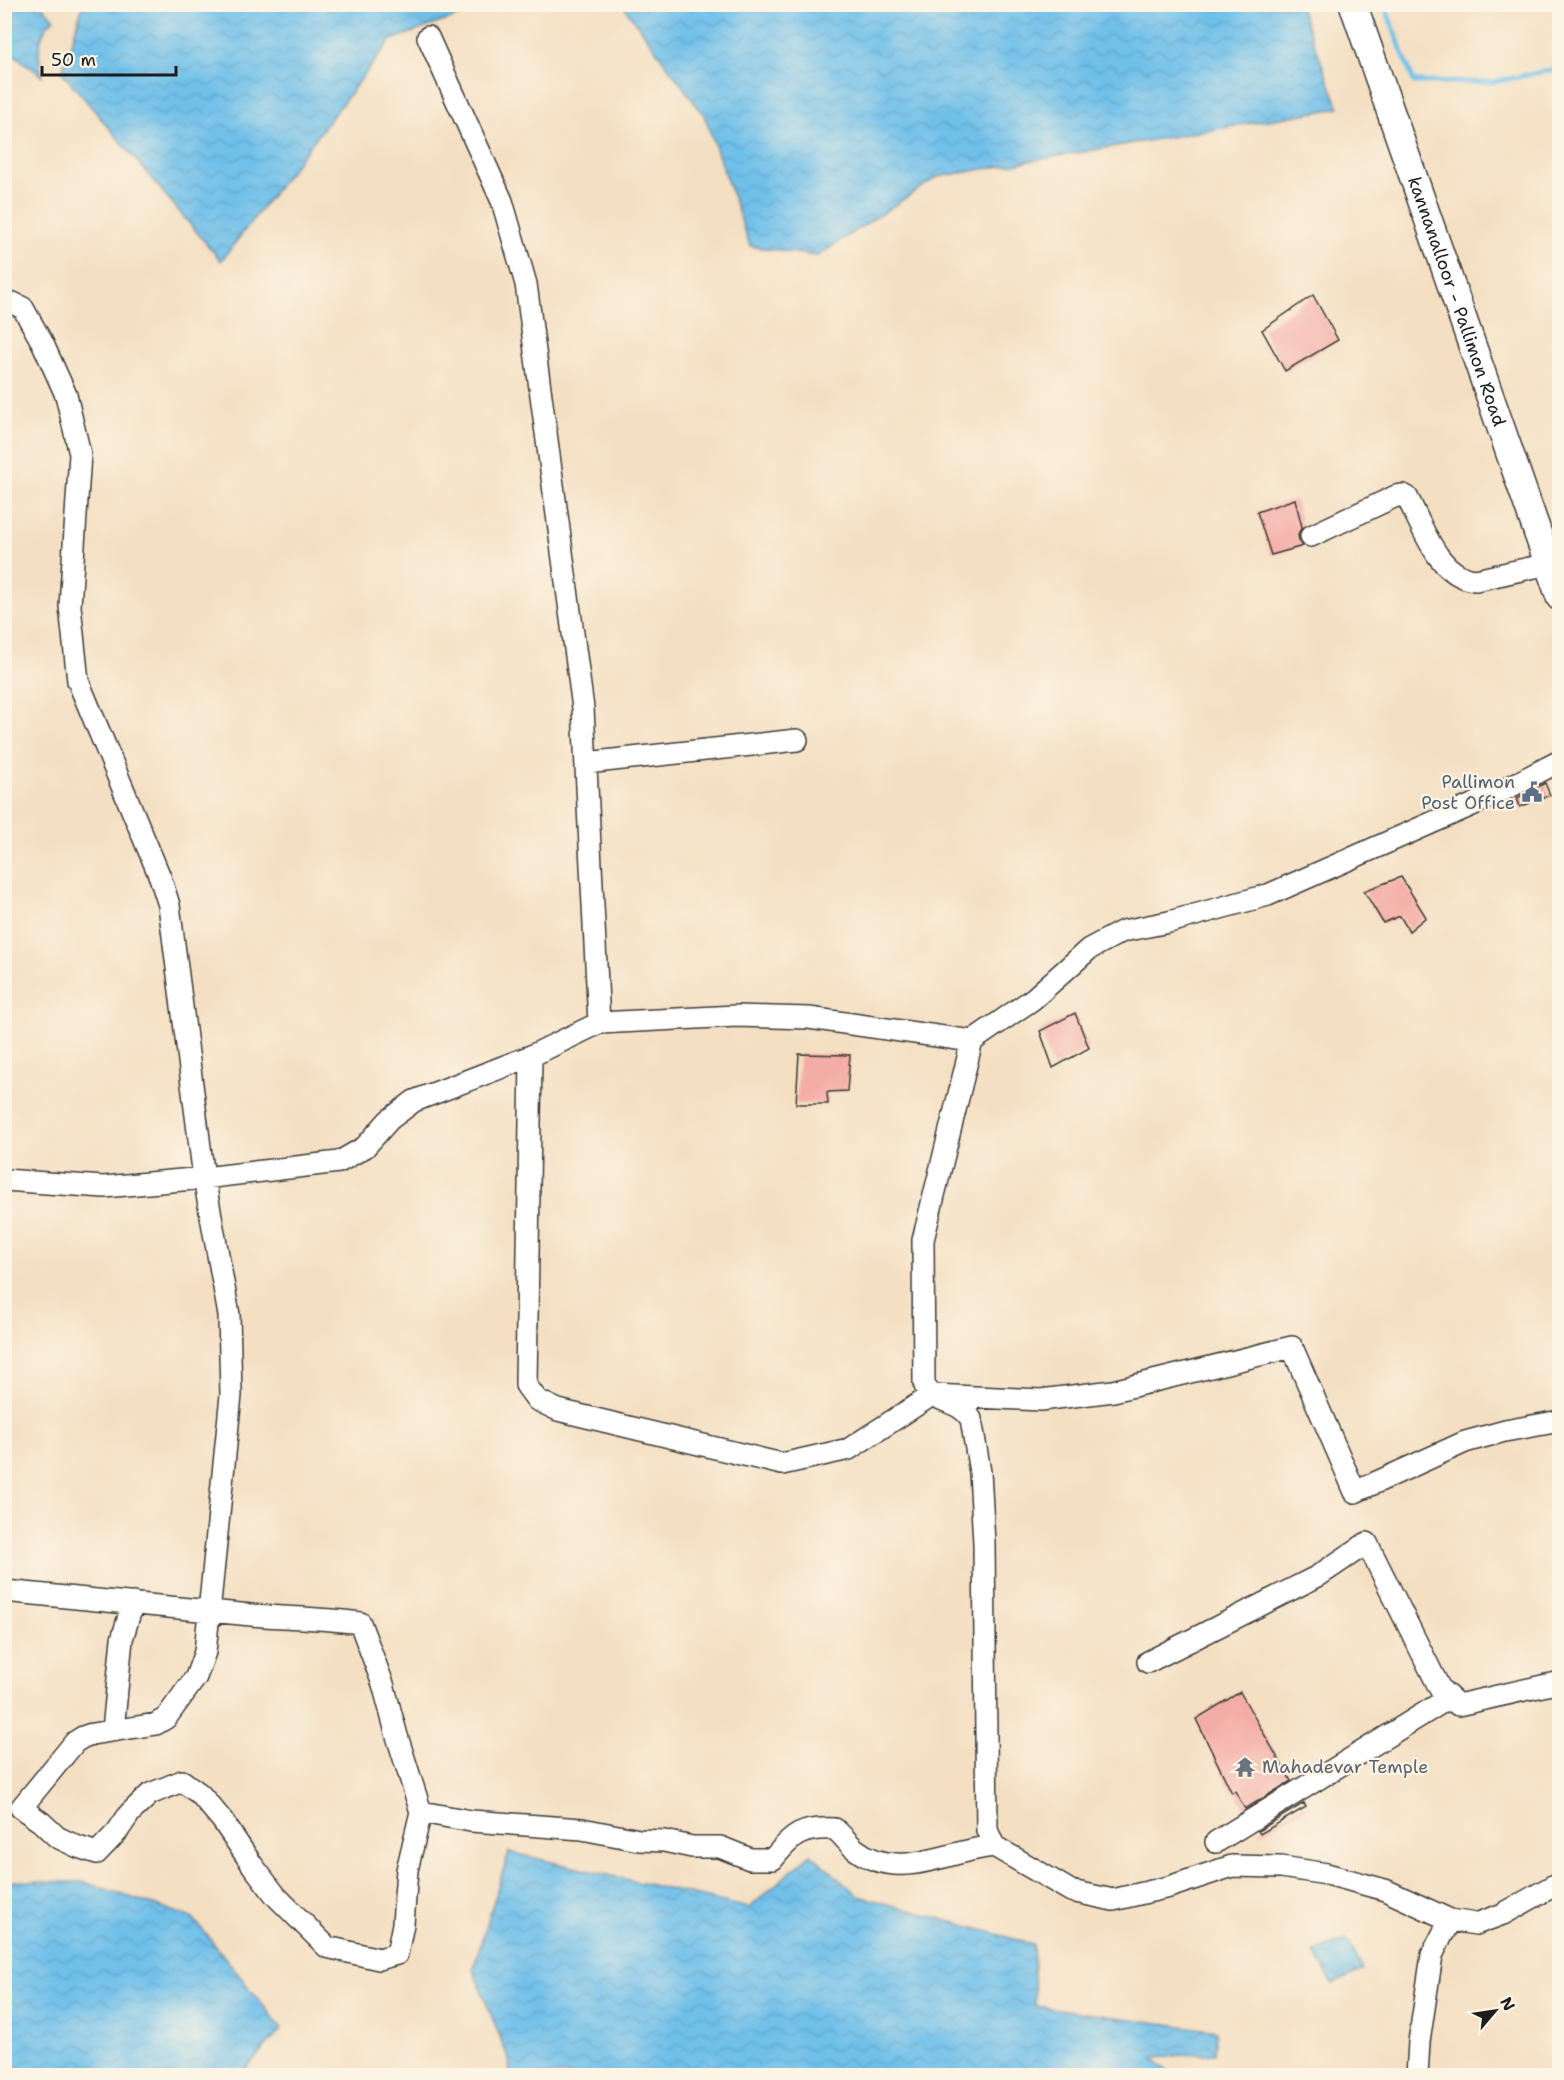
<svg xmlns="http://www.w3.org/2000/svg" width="1564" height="2080" viewBox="0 0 1564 2080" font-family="'Shantell Sans',sans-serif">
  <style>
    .water { fill: url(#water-waves); stroke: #466e83; stroke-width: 1.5 }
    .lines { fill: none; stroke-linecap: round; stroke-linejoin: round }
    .stream { stroke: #6fc0ea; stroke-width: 5 }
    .building { fill: #f4aca6 }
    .minor-casing { stroke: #3c3935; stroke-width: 24 }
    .tertiary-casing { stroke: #3c3935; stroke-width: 30 }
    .minor { stroke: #fff; stroke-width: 21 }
    .tertiary { stroke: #fff; stroke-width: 27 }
    .labels { text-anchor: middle; stroke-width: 4.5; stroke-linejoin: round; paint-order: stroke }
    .street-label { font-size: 18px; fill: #1c1c1c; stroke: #fcf5e5 }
    .service-label { font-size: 18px; fill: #4e5e75; stroke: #fcf5e5; text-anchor: end }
    .worship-label { font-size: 18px; fill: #5b616d; stroke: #fcf5e5; text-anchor: start }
  </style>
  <defs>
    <pattern id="water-waves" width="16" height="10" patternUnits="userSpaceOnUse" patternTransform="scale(1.5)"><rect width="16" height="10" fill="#6fc0ea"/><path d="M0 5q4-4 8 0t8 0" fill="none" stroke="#60a4c8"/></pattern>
  </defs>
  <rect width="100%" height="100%" fill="#fcf5e5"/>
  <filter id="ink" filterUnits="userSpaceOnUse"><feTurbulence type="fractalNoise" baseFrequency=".0167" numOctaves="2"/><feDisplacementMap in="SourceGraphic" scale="12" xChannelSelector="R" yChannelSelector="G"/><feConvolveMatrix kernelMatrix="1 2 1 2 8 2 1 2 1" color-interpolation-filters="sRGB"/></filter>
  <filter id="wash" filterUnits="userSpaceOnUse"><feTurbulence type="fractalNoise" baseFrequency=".008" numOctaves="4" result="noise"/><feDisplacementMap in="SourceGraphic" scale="24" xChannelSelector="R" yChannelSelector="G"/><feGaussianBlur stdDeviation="1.35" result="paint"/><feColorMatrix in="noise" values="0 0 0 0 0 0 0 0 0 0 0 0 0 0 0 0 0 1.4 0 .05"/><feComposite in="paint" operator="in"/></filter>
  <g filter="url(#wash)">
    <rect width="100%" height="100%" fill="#f4dfc2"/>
    <path class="water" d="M4,5H41L54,19C36,34 38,55 42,76L13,54L5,55Z
      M83,5H490L391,40L221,261L62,72Z
      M741,5L755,11L815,4L1299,5L1339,108L937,177L817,256L750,246L705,117L623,5Z
      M509,1852L749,1908L811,1854L859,1896L1033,1944L1035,2006L1217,2031L1215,2053L1153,2057L1172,2076L510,2075L509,2060L473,1969Z
      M5,1881L84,1882L193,1918L282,2029L240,2075H5Z
      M1347,1939L1363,1970L1333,1984L1314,1952Z"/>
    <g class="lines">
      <path class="stream" d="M1384,4L1414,82H1493L1560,68"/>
    </g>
    <g id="blocks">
      <path class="building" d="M1313,295L1338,340L1285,371L1262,330Z
        M1295,499L1302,527L1298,534L1299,541L1303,546L1271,555L1257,512Z
        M1545,783L1550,795L1520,807L1517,798Z
        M1401,877L1426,917L1409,931L1400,916L1383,923L1364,891Z
        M1075,1013L1089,1048L1053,1068L1040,1031Z
        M799,1054L850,1055L847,1091L827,1092L828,1104H796Z
        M1240,1692L1291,1781L1245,1809L1235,1791L1232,1793L1196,1719Z
        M1304,1803L1306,1807L1260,1834L1258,1831Z"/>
    </g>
  </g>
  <g filter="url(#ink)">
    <use href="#blocks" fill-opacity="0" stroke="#3c3935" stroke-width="1.5"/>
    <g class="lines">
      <g class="minor-casing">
        <path id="minor" d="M428,37L502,201L526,284L583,708L599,1023
          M4,303H13L23,308L43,344L66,395L80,454L70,606L78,681L160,877L169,905L204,1178L229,1315L231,1395L205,1652L196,1677L166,1718L156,1724L92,1734L83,1737L75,1742L21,1808L41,1822L57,1837L78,1847L97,1853L117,1832L130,1813L150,1794L182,1781L200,1794L222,1820L253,1866L276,1896L327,1947L379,1959L397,1954L403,1924L407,1870L421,1812L397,1736L383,1684L360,1623C324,1618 287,1618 251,1615C169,1607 87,1599 4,1591
          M1311,536L1396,496L1403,495L1407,497C1423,527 1438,577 1476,580L1548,564
          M1560,761L1488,798L1268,895L1169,922L1123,931L1089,949L1033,999L972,1041L923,1240L924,1383C929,1403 959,1398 971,1419L980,1472L984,1543L987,1830L994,1846L1071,1891L1113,1900L1169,1887L1232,1866L1281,1867L1327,1874L1385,1890L1450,1920L1476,1924L1503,1914L1560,1882
          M586,763L797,740
          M531,1056L526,1385L537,1400L558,1410L782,1464L849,1449L932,1395L1041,1400L1113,1391L1292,1347L1355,1492L1465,1442L1505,1431L1560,1421
          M4,1180L104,1187L204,1178L339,1162L365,1147L389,1120L414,1101L531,1056L599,1023L736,1016L809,1018L972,1041
          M1148,1662L1318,1576L1367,1543L1440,1689L1458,1705L1560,1682
          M113,1730L122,1639L133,1603
          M421,1812L471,1821L582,1829L639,1840L664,1841L692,1847H720L750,1859H773C793,1834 803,1827 835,1829C842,1835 848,1843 855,1849C899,1883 948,1850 994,1846
          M1216,1842L1449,1698
          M1417,2076L1419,2042L1432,1955L1450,1920"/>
      </g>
      <g class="tertiary-casing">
        <g id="tertiary">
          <path id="s1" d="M1353,4L1560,597"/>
        </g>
      </g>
      <use href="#minor" class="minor"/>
      <use href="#tertiary" class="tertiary"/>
    </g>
  </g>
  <defs>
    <g id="civic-bare" transform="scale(1.62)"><path d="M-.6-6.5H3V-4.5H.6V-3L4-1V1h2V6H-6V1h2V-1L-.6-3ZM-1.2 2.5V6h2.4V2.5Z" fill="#5c6f8a" stroke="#fcf5e5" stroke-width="2.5" paint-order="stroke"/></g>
    <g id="temple-bare" transform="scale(1.62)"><path d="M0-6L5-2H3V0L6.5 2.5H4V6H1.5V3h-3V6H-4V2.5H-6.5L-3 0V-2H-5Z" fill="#6b7280" stroke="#fcf5e5" stroke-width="2.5" paint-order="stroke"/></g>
  </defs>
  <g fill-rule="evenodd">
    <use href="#civic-bare" x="1532" y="792"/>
    <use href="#temple-bare" x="1245" y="1767"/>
  </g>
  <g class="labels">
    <g class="street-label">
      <text dy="6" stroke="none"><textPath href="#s1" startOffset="315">kannanalloor - Pallimon Road</textPath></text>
    </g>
    <g class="service-label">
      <text x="1515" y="788">Pallimon<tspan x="1515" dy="21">Post Office</tspan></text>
    </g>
    <g class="worship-label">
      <text x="1262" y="1773">Mahadevar Temple</text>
    </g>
  </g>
  <rect width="1564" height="2080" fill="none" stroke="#fcf5e5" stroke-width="24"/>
  <g transform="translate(1495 2011) rotate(61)" stroke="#fcf5e5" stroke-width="4.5" paint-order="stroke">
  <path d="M0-4.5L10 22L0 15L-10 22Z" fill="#1c1c1c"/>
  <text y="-9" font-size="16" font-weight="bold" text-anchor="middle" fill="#1c1c1c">N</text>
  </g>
  <path d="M42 66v9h134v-9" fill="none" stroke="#1c1c1c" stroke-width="3"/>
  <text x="51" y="66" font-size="18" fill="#1c1c1c" stroke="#fcf5e5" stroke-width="4.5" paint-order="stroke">50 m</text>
</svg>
